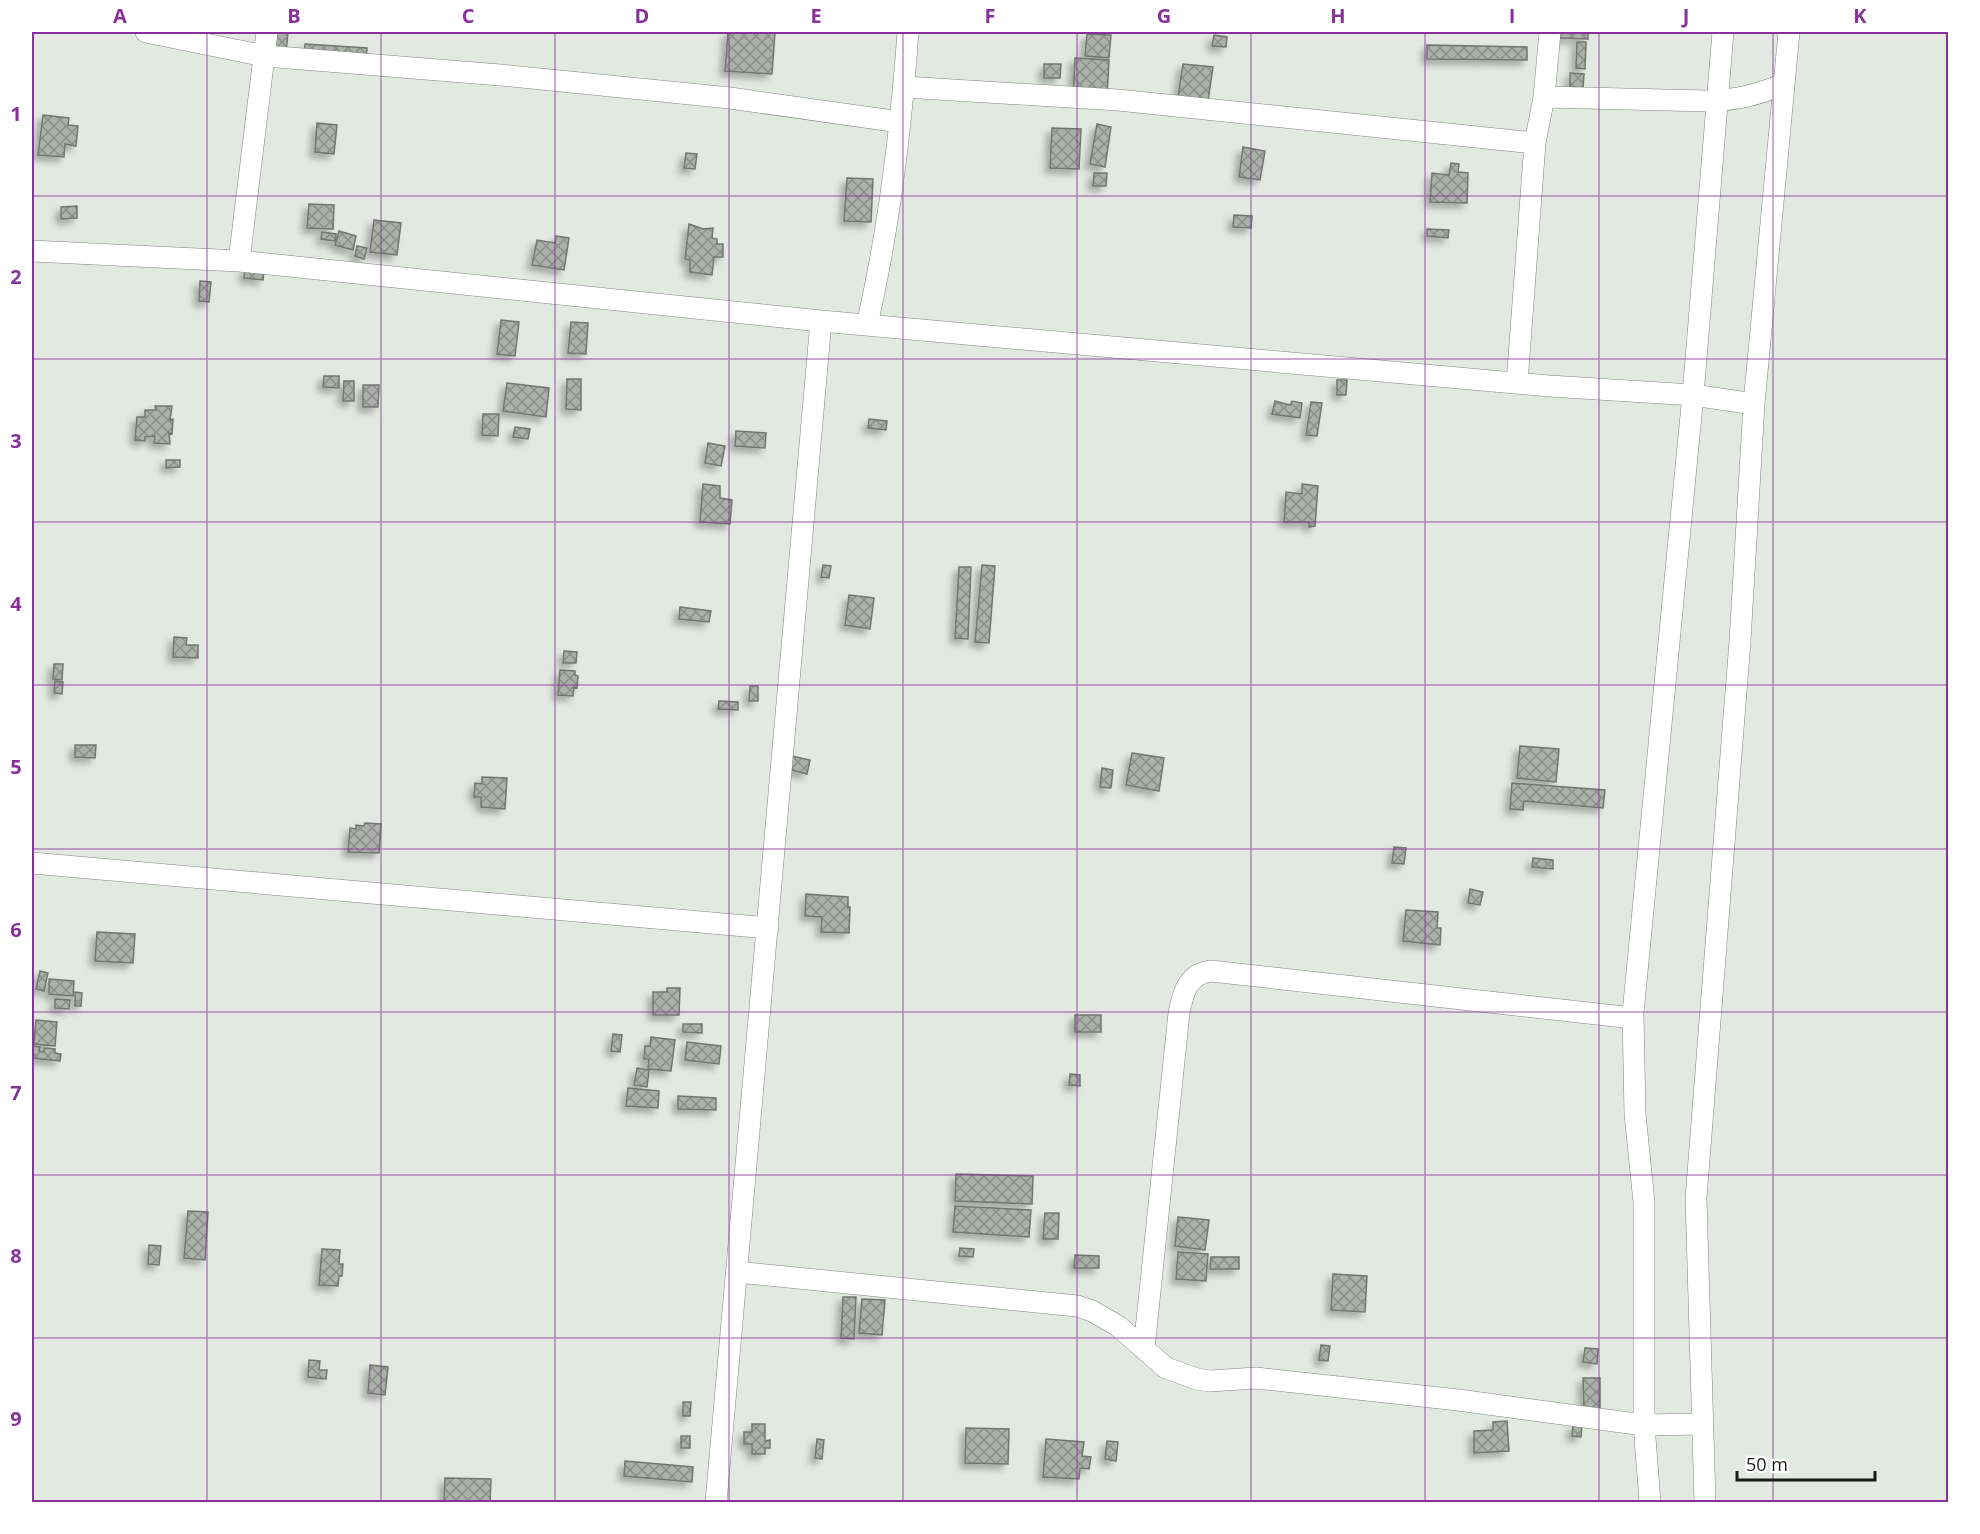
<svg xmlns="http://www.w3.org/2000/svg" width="1980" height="1534" viewBox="0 0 1980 1534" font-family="'Open Sans',sans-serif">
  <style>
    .building { fill: url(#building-cross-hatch); stroke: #727870; stroke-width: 1.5; filter: url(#shadow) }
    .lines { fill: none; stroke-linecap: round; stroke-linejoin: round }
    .street-casing { stroke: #7f857e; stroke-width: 22 }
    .street { stroke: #fff; stroke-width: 21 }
    .grid { fill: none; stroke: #89309c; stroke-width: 1.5; stroke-opacity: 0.55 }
    .neatline { fill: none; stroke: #89309c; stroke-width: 2 }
    .grid-label { font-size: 20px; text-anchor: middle; font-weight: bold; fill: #89309c }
  </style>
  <defs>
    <pattern id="building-cross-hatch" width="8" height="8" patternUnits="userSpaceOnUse" patternTransform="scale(1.5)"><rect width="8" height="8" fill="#aab1a9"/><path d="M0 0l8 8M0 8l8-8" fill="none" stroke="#8a8f89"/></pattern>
    <filter id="shadow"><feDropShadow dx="-5" dy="5" stdDeviation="3" flood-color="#0004"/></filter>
  </defs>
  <rect width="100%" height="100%" fill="#e2e9e1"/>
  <path class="building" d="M276,32H288L286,54L273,52Z
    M728,32H775L772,74L725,71Z
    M1559,32H1588V39L1559,38Z
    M1087,34L1111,35L1109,58L1085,56Z
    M1214,35L1227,37L1226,47L1212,46Z
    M1577,42H1586L1585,69L1576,68Z
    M305,44L367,48L366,61L304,57Z
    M1427,45L1527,47V60L1427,59Z
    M1075,58L1109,60L1107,97L1073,96Z
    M1044,64H1061L1060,78H1044Z
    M1183,64L1213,67L1208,101L1178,97Z
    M1570,73L1584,74L1583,88L1570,87Z
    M43,115L69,118L68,125L78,126L76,146L65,144L64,157L38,155Z
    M317,123L337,125L334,154L315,152Z
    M1097,124L1111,127L1105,167L1090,164Z
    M1052,128L1081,129L1079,169L1050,168Z
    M1243,147L1265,151L1260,180L1239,177Z
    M686,153L697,154L695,169L684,168Z
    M1451,163L1459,164L1458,172L1468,173L1467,203L1430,202L1432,173L1449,175Z
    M1094,173H1107L1106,186H1093Z
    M847,178L873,179L871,222L844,221Z
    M309,204L334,205L333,229L307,228Z
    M77,206V218L61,219V207Z
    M1234,215L1252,216L1251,228L1233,227Z
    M374,220L401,223L397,255L370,252Z
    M689,224L703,229L713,228L712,238L717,239V244H723V257H714L712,275L690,272V260L685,259Z
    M1427,229L1449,230L1448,238L1427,236Z
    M339,231L356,236L353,250L335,245Z
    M322,232L336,234L335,241L321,239Z
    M556,236L569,238L564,270L532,265L537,240L555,243Z
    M357,246L367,248L364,259L355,256Z
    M245,268L264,270L263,280L244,278Z
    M200,281L211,282L209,302L199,301Z
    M501,320L519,322L515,356L497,354Z
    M571,322L588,323L586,354L568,353Z
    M324,376H339V388L323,387Z
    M567,379H581V410L566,409Z
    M1337,380H1347L1346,395H1337Z
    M344,381H354V401H343Z
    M507,383L549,388L546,417L503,411Z
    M363,385H379L378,407H363Z
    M1275,401L1290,405L1292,401L1302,403L1300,418L1272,414Z
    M1311,402L1322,403L1317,436L1306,435Z
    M155,406H172L170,420L173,419L172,434L169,433L170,444L154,443L155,436L145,437V441L135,440L137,417H145V410H156Z
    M483,414H499L498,436L482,435Z
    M869,419L887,421L886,430L868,428Z
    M515,427L530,429L528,439L513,437Z
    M736,431L766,433L765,448L735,446Z
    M708,443L725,446L721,466L705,463Z
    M166,460H180V467L166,468Z
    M703,484L720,486V498L732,500L730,524L700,522Z
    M1302,484L1318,486L1315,526L1309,527V522H1284L1286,492L1302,494Z
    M823,565L831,566L829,578L821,577Z
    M982,565L995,566L989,643L975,642Z
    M959,567H971L968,639L955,638Z
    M849,595L874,598L870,629L845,625Z
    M680,607L711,611L709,622L679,619Z
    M174,637L187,638L186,645H198V658L173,657Z
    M564,651L577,652L576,663H563Z
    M54,664H63L62,680L53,679Z
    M560,670L575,671V675L578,676L577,688L574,687L573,696L558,695Z
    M55,681L63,682L62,694L54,693Z
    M750,686H758V701H749Z
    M719,701L738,702V710L718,709Z
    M75,745H96L95,758L75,757Z
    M1520,746L1559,749L1556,782L1517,778Z
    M1132,753L1164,758L1159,791L1126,785Z
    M792,756L810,760L807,774L788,769Z
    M1102,768L1113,770L1111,788L1100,787Z
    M482,777L507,778L505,809L481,807V797H474L475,783L482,784Z
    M1512,783L1605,790L1603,808L1524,801L1523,810L1510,809Z
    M365,823L381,824L379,853L348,852L350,828L356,829V825L364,826Z
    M1394,847L1406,848L1404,864L1392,863Z
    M1533,858L1553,860V869L1532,867Z
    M1470,889L1483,892L1480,905L1468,903Z
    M806,894L848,897V907H850L849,933L821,932L822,917L805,916Z
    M1406,910L1438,912L1437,928H1441L1440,945L1403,941Z
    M97,932L135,934L133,963L95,961Z
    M40,971L48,973L44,991L36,989Z
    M49,979L74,981L73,996L49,994Z
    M667,988H680L679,1015H653V992H667Z
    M75,992L82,993L81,1006H75Z
    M55,999L70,1000L69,1009L55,1008Z
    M1075,1015H1101V1032H1075Z
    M36,1020L57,1022L55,1046L34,1044Z
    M683,1024H702V1033L683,1032Z
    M613,1034L622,1035L620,1052L611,1051Z
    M651,1037L675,1040L671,1071L648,1069L649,1059H644L645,1046H650Z
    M687,1042L721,1046L719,1064L685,1060Z
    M32,1046L40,1047L39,1051L44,1052V1048L55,1049V1053L61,1054L60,1061L32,1058Z
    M637,1068L649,1070L647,1087L634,1085Z
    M1070,1074L1080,1075V1086L1069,1085Z
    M628,1088L659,1091L658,1108L626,1106Z
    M678,1096L716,1098V1110L678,1109Z
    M956,1174L1033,1176L1032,1204L955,1201Z
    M955,1206L1031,1210L1029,1237L953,1232Z
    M188,1211L208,1212L205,1260L184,1258Z
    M1045,1213H1059L1058,1239H1043Z
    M1178,1217L1209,1220L1205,1250L1175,1246Z
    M149,1245L161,1246L159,1265L148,1264Z
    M960,1248L974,1249L973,1257L959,1256Z
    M322,1249L340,1250L339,1264H343L342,1276H339L338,1286L319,1285Z
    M1178,1252L1208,1254L1206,1281L1176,1279Z
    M1075,1255L1099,1256V1268H1074Z
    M1211,1257H1239V1269H1210Z
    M1333,1274L1367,1276L1365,1312L1331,1310Z
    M843,1297H856L854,1339L841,1338Z
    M862,1299L885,1300L882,1335L859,1333Z
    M1321,1345L1330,1346L1328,1361L1319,1360Z
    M1585,1348L1598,1349L1597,1364L1583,1362Z
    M309,1360L320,1361L319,1370H327L326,1379L308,1377Z
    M370,1365L388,1367L385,1395L368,1393Z
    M1583,1378H1600V1412H1584Z
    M683,1402H691L690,1416H683Z
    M1507,1421L1509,1451L1474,1453V1431L1493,1430V1422Z
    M752,1424H765V1441L770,1440V1448H765V1454H752V1444H744V1432H752Z
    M1573,1425H1582L1581,1437L1572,1436Z
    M966,1428L1009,1429L1008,1464L965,1463Z
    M681,1436H690V1448H681Z
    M817,1439L824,1440L822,1459L815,1458Z
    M1046,1439L1084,1442L1082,1456L1091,1457L1089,1469L1080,1468L1079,1479L1043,1477Z
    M1107,1441L1118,1442L1116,1461L1105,1459Z
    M625,1461L693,1467L692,1482L624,1476Z
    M445,1478L491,1479L490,1502H444Z"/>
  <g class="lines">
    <g class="street-casing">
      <path id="street" d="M146,32L265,56L500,75L730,98L900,122
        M904,87L1118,100L1535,143
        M1544,97L1707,101C1737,100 1757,95 1784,84
        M32,251L239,261L821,321L716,1502
        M239,261L267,32
        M821,321L1549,386L1693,395L1754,404
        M867,325C889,229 901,130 908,32
        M1517,383L1535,143L1544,97L1550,32
        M32,863L768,928
        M737,1272L1077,1306L1092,1311L1118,1326L1166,1368L1197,1379L1210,1381L1256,1378L1458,1400L1644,1425L1702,1424
        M1144,1349L1179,1013C1183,992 1188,974 1211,971L1633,1018
        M1650,1502L1644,1425V1202L1635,1114L1633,1013L1693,395L1723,32
        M1705,1502L1696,1198L1740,641L1754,404L1789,32"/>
    </g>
    <use href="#street" class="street"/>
  </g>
  <path class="grid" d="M207,32V1502M381,32V1502M555,32V1502M729,32V1502M903,32V1502M1077,32V1502M1251,32V1502M1425,32V1502M1599,32V1502M1773,32V1502M32,196H1948M32,359H1948M32,522H1948M32,685H1948M32,849H1948M32,1012H1948M32,1175H1948M32,1338H1948"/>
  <rect width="1980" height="1534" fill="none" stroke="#ffffff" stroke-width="66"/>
  <path d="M1737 1471v9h138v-9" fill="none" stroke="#1a1c19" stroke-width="3"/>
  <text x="1746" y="1471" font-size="18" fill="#1a1c19" stroke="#ffffff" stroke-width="4.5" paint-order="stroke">50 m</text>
  <rect x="33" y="33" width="1914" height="1468" class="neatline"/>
  <g class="grid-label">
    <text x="120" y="23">A</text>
    <text x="294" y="23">B</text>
    <text x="468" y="23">C</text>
    <text x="642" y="23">D</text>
    <text x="816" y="23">E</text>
    <text x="990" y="23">F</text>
    <text x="1164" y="23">G</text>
    <text x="1338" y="23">H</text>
    <text x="1512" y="23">I</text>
    <text x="1686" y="23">J</text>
    <text x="1860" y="23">K</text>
    <text x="16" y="121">1</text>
    <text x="16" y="284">2</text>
    <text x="16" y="448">3</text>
    <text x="16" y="611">4</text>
    <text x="16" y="774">5</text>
    <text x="16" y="937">6</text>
    <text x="16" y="1100">7</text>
    <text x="16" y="1263">8</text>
    <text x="16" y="1426">9</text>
  </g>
</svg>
